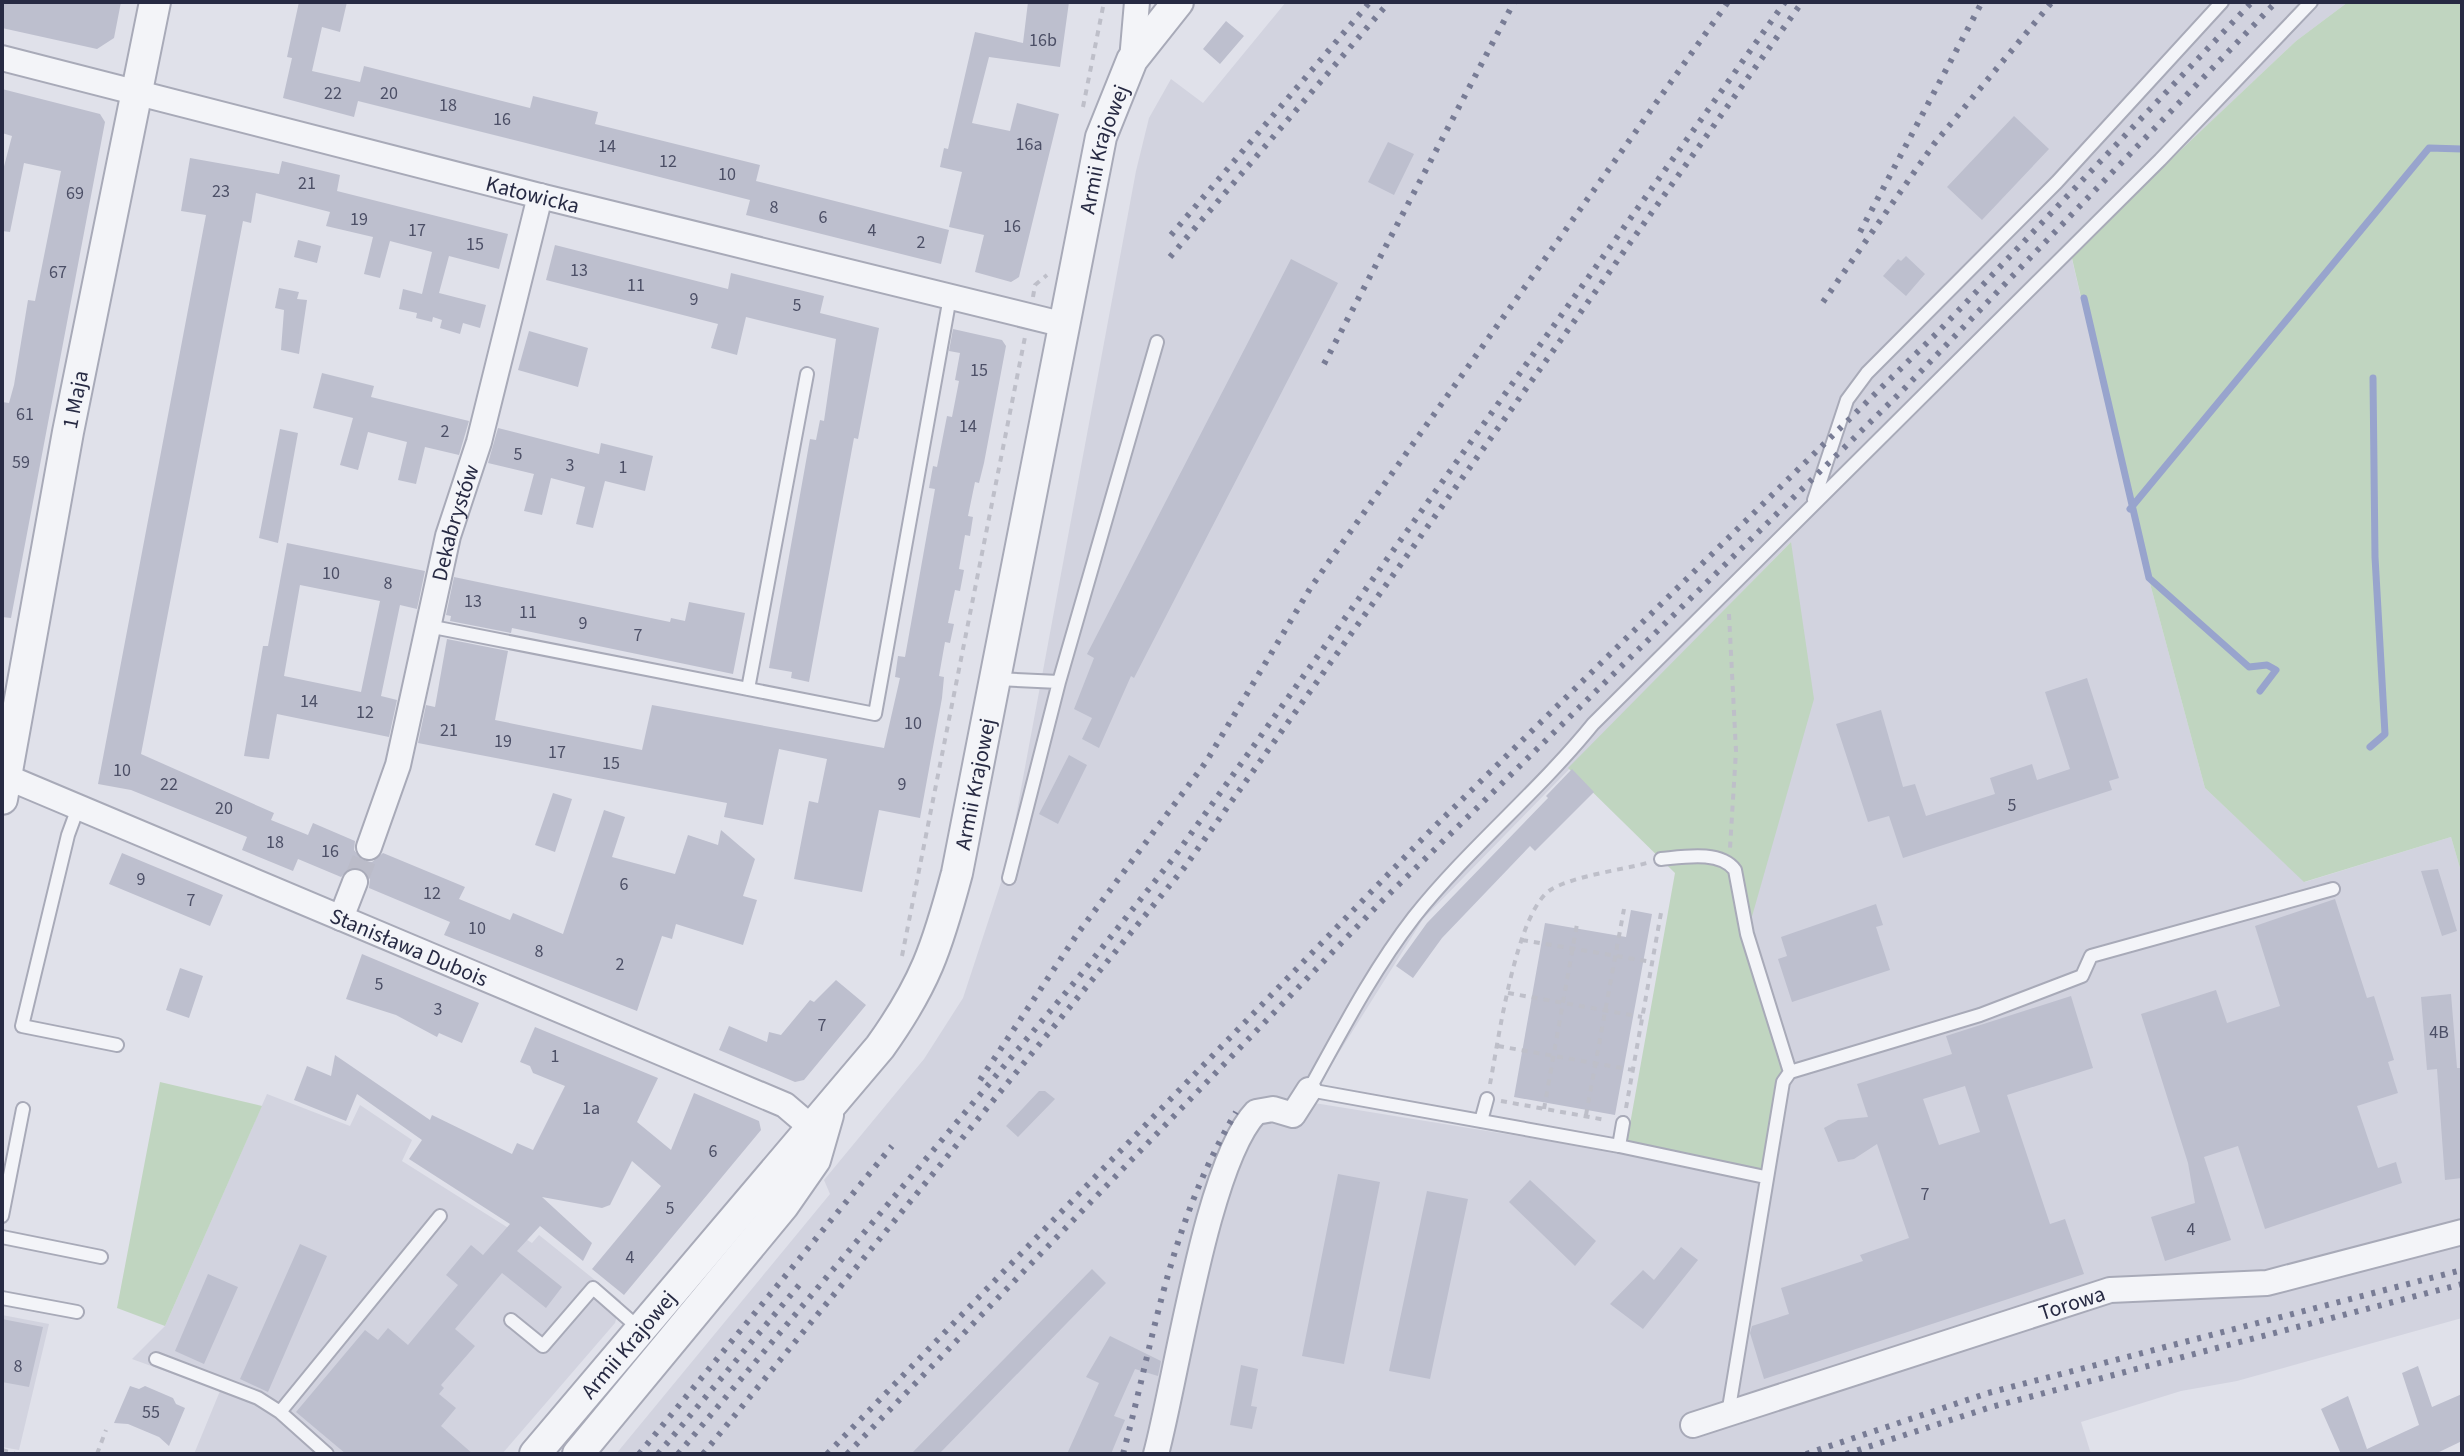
<svg xmlns="http://www.w3.org/2000/svg" width="2464" height="1456" viewBox="0 0 2464 1456" font-family="'Source Sans 3',sans-serif">
  <style>
    .built { fill: #d2d3df; fill-rule: evenodd }
    .green { fill: #c0d5c0 }
    .lines { fill: none; stroke-linecap: round; stroke-linejoin: round }
    .stream { stroke: #98a4cd; stroke-width: 7 }
    .building { fill: #bdbfce; fill-rule: evenodd }
    .minor-tunnel { stroke: #bbbcc9; stroke-width: 24; stroke-dasharray: 24 12; stroke-linecap: butt }
    .service-casing { stroke: #a8aab8; stroke-width: 16 }
    .minor-casing { stroke: #a8aab8; stroke-width: 28 }
    .tertiary-casing { stroke: #a8aab8; stroke-width: 34 }
    .path { stroke: #bebfc9; stroke-width: 4; stroke-dasharray: 6 6; stroke-linecap: butt }
    .service { stroke: #f3f4f8; stroke-width: 12 }
    .minor { stroke: #f3f4f8; stroke-width: 24 }
    .tertiary { stroke: #f3f4f8; stroke-width: 30 }
    .rail { stroke: #787c95; stroke-width: 6; stroke-dasharray: 4 8; stroke-linecap: butt }
    .labels { text-anchor: middle; stroke-width: 7; stroke-linejoin: round; paint-order: stroke }
    .number-label { font-size: 18px; fill: #4c4f66 }
    .street-label { font-size: 22px; fill: #272a43; stroke: #f0f1f7 }
  </style>
  <rect width="100%" height="100%" fill="#e0e1ea"/>
  <path class="built" d="M1286,2H2348L2296,41L2071,255L2130,509L2205,788L2305,882L2451,837L2462,875V1318L2237,1381L2181,1391L2081,1422L2091,1454H616L830,1194L824,1180L924,1059L963,998L1007,864L1136,171L1149,118L1171,79L1203,103ZM1791,542L1747,934L1765,1176L1308,1102L1423,919Z
    M267,1094L350,1126L360,1105L412,1140L402,1161L532,1243L539,1235L621,1301L615,1323L502,1454H194L220,1391L132,1359L165,1326Z
    M2,1315L49,1324L19,1450L2,1447Z"/>
  <path class="green" d="M2348,2H2462V875L2451,837L2304,882L2205,788L2130,509L2071,254L2296,41Z
    M1791,542L1814,699L1747,934L1790,1072L1765,1177L1627,1141L1675,873L1568,768Z
    M160,1082L262,1106L165,1326L117,1308Z"/>
  <g class="lines">
    <path class="stream" d="M2084,298L2149,578L2249,667L2267,665L2276,670L2260,691
      M2130,509L2429,148L2462,149
      M2370,747L2385,734L2375,557L2373,378"/>
  </g>
  <path class="building" d="M2,2H121L114,38L97,49L2,28Z
    M299,2H347L340,32L322,27L312,71L360,82L364,66L530,108L533,96L598,112L595,124L760,165L756,181L949,230L941,264L746,215L750,200L522,142L358,101L354,117L283,98L292,58L287,57Z
    M1028,2H1069L1060,67L989,57L972,123L1010,131L1017,103L1059,114L1019,277L1011,282L975,272L984,235L949,227L962,172L940,167L944,148L948,149L975,32L1023,43Z
    M1226,21L1244,36L1220,64L1203,49Z
    M2,89L100,114L105,122L11,618L2,617V402L9,403L14,385L28,300L35,301L61,171L24,163L10,232L2,231V174L12,136L2,133Z
    M2014,116L2049,149L1982,220L1947,187Z
    M1388,142L1414,154L1394,195L1368,182Z
    M190,158L279,174L282,161L340,175L337,191L508,234L499,269L449,256L439,293L486,305L480,328L463,323L460,334L440,328L442,320L433,317L432,322L416,318L417,313L399,309L403,289L422,294L432,252L390,241L380,278L364,274L373,237L326,226L330,212L256,193L251,223L243,221L141,754L274,813L271,820L308,835L313,823L355,841L354,850L363,861L372,862L383,853L465,887L459,899L510,920L513,913L563,934L604,810L625,817L612,857L675,874L688,835L718,845L721,830L755,859L743,896L757,900L743,945L676,924L672,939L662,936L637,1011L444,935L450,922L369,888L370,879L361,868L352,867L341,877L298,859L293,871L242,850L247,837L131,790L98,784L206,215L181,211Z
    M298,240L321,246L317,263L294,257Z
    M555,245L728,289L731,273L824,296L820,313L879,328L858,439L854,438L809,682L791,678L792,672L769,668L810,439L816,440L820,420L824,421L836,339L746,317L737,355L711,348L718,324L546,280Z
    M1906,256L1925,274L1906,296L1883,276L1898,259L1901,261Z
    M1291,259L1338,283L1134,678L1131,676L1099,748L1082,739L1092,718L1074,709L1094,658L1087,654Z
    M279,288L299,292L297,299L307,300L299,354L281,350L284,310L275,308Z
    M953,329L1002,340L1006,346L984,463L979,483L975,482L968,516L973,517L970,536L965,535L959,569L964,570L960,591L955,590L948,623L954,624L950,643L945,642L939,676L944,677L942,698L920,818L879,810L862,892L794,879L809,801L818,803L827,759L779,749L763,825L724,817L727,803L418,743L426,705L435,707L447,639L508,651L495,720L642,750L652,705L884,748L900,678L895,677L898,656L905,657L935,489L929,488L933,466L937,467L947,416L952,417L959,381L955,380L960,353L949,351Z
    M529,331L588,348L578,387L518,370Z
    M322,373L374,386L371,397L469,421L459,455L425,447L416,484L398,480L407,442L368,432L358,470L340,465L353,418L313,408Z
    M498,428L599,454L601,443L653,456L645,491L605,481L593,528L576,524L585,487L551,478L542,515L524,511L534,474L488,463Z
    M280,429L298,433L278,543L259,538Z
    M287,543L425,571L417,609L400,605L381,696L397,700L389,737L277,714L269,759L244,756L263,646H268ZM300,585L380,601L361,692L284,676Z
    M454,577L670,622L671,618L685,621L689,602L745,613L733,674L512,628L511,633L450,621L451,616L446,615Z
    M2087,678L2119,778L2109,781L2112,790L1903,858L1889,816L1868,822L1836,724L1881,710L1903,787L1915,784L1926,816L1995,794L1990,778L2032,764L2037,780L2070,769L2045,692Z
    M1069,755L1087,765L1058,824L1039,814Z
    M1572,769L1594,792L1535,851L1530,846L1442,938L1413,978L1396,966L1427,923L1548,798L1546,796Z
    M553,793L572,799L555,852L535,845Z
    M122,853L223,895L210,926L109,884Z
    M2438,869L2457,931L2442,936L2421,871Z
    M2335,899L2367,998L2374,996L2394,1060L2388,1062L2398,1093L2357,1106L2378,1168L2396,1162L2402,1183L2265,1229L2238,1146L2204,1157L2231,1240L2165,1261L2151,1217L2195,1203L2188,1163L2141,1014L2216,990L2227,1023L2280,1006L2255,926Z
    M1876,904L1883,925L1876,927L1890,970L1792,1002L1778,959L1787,956L1781,937Z
    M1631,910L1652,914L1615,1115L1514,1097L1545,923L1626,937Z
    M362,954L479,1003L462,1043L439,1033L437,1037L396,1015L346,999Z
    M180,968L203,976L189,1018L166,1010Z
    M836,980L866,1005L804,1080L795,1082L719,1050L729,1026L767,1042L769,1032L781,1035L810,1000L814,1002Z
    M2451,994L2457,1068H2462V1178L2445,1180L2437,1069L2427,1070L2421,997Z
    M2071,996L2093,1068L2007,1095L2050,1224L2065,1219L2084,1274L1764,1379L1750,1333L1752,1326L1789,1314L1781,1288L1863,1261L1860,1255L1909,1238L1877,1144L1854,1159L1838,1162L1824,1128L1838,1120L1868,1117L1857,1084L1952,1054L1946,1036ZM1965,1086L1980,1132L1939,1145L1923,1099Z
    M535,1027L658,1078L637,1122L671,1150L694,1093L759,1121L761,1130L624,1295L592,1269L661,1186L632,1161L610,1205L602,1208L542,1197L592,1243L583,1261L540,1226L517,1251L562,1287L546,1308L502,1273L455,1329L475,1346L441,1385L444,1388L439,1394L456,1408L441,1426L473,1454H346L296,1412L365,1330L378,1340L388,1328L408,1345L458,1285L446,1275L471,1245L483,1255L510,1224L409,1159L422,1140L357,1094L346,1121L294,1100L307,1066L331,1076L335,1055L430,1120L432,1115L512,1154L517,1143L533,1150L565,1086L533,1073L530,1066L520,1062Z
    M1039,1091H1045L1055,1099L1018,1137L1006,1126Z
    M1338,1174L1380,1182L1344,1364L1302,1356Z
    M1530,1180L1596,1241L1575,1266L1509,1202Z
    M1427,1191L1468,1199L1430,1379L1389,1371Z
    M300,1244L327,1256L268,1392L240,1379Z
    M1681,1247L1698,1260L1643,1329L1610,1304L1643,1270L1654,1280Z
    M1092,1269L1106,1283L939,1454H911Z
    M208,1274L238,1287L204,1364L175,1351Z
    M2,1319L43,1327L29,1387L2,1382Z
    M1110,1336L1161,1361L1158,1376L1135,1369L1114,1416L1125,1420L1111,1454H1067L1099,1383L1086,1377Z
    M1241,1365L1258,1369L1251,1406L1257,1407L1252,1429L1230,1425Z
    M2418,1366L2432,1407L2462,1394V1441L2435,1454H2341L2321,1409L2348,1396L2367,1449L2419,1425L2402,1373Z
    M130,1386L139,1389L145,1386L173,1398L176,1404L185,1408L169,1446L159,1437L128,1424L114,1423Z"/>
  <g class="lines">
    <path class="minor-tunnel" d="M355,882L369,847"/>
    <g class="service-casing">
      <path id="service" d="M1814,500L1847,400L1867,373L2057,182L2222,2
        M428,626L875,714L950,297
        M997,679L1059,682L1009,878
        M1059,682L1157,342
        M748,689L807,374
        M79,805L68,835L22,1026L117,1045
        M1661,859C1683,857 1720,850 1735,870L1747,934L1790,1072
        M1481,1121L1487,1099
        M1619,1146L1623,1123
        M1765,1177L1619,1146L1309,1090C1341,1032 1373,970 1414,917C1467,850 1538,792 1593,724L2160,160L2311,2
        M2,1216L23,1109
        M2,1237L101,1257
        M2,1298L77,1312
        M511,1320L543,1346L593,1288L641,1330
        M156,1359L258,1398L280,1412
        M1728,1414L1783,1082L1790,1072L1980,1015L2082,976L2091,956L2333,889
        M327,1454L280,1412L440,1216"/>
    </g>
    <g class="minor-casing">
      <g id="minor">
        <path id="s1" d="M2,58L540,196L1065,325"/>
        <path d="M1132,60L1137,2"/>
        <path id="s2" d="M2,775L785,1105L812,1128"/>
        <path id="s3" d="M369,847L398,765L448,536L479,442L540,196"/>
        <path d="M341,918L355,882"/>
        <path id="s4" d="M1693,1425L2110,1290L2267,1283L2462,1232"/>
        <path d="M1156,1454C1177,1376 1207,1163 1256,1112L1273,1109L1293,1115L1309,1090"/>
      </g>
    </g>
    <g class="tertiary-casing">
      <g id="tertiary">
        <path id="s5" d="M2,799L68,432L155,2"/>
        <path id="s6" d="M535,1454L880,1047C925,984 937,948 957,873L1101,137L1132,60L1178,2"/>
        <path d="M578,1454L783,1206L815,1160L828,1115"/>
      </g>
    </g>
    <path class="path" d="M1083,107L1104,2
      M1033,297L1035,285L1047,275
      M1729,614L1736,751L1730,848
      M1522,940L1652,962
      M902,956L1025,337
      M1508,993L1642,1017
      M1498,1046L1633,1070
      M1490,1084C1498,1043 1516,909 1552,889C1575,876 1620,870 1647,863
      M1501,1101L1606,1120
      M1626,1108L1661,913
      M1544,1109L1577,924
      M1586,1115L1624,909
      M2,1450L15,1454
      M97,1454L106,1430"/>
    <use href="#service" class="service"/>
    <use href="#minor" class="minor"/>
    <use href="#tertiary" class="tertiary"/>
    <path class="rail" d="M1860,232L1982,2
      M1171,235L1370,2
      M1170,257L1389,2
      M1823,302L1934,144L2052,2
      M1324,364L1514,2
      M980,1080L1078,933L1206,762L1311,587L1728,2
      M639,1454L892,1146
      M658,1454L800,1284
      M678,1454L1078,978L1175,856L1785,2
      M703,1454L1184,868L1802,2
      M827,1454L1430,831L1937,333L2252,2
      M847,1454L1380,903L1902,391L2276,2
      M1123,1454C1156,1330 1169,1226 1236,1112
      M1806,1454L1988,1393L2462,1270
      M1846,1454L1991,1407L2462,1284"/>
  </g>
  <g class="labels">
    <g class="number-label">
      <text x="1043" y="46">16b</text>
      <text x="333" y="99">22</text>
      <text x="389" y="99">20</text>
      <text x="448" y="111">18</text>
      <text x="502" y="125">16</text>
      <text x="1029" y="150">16a</text>
      <text x="607" y="152">14</text>
      <text x="668" y="167">12</text>
      <text x="727" y="180">10</text>
      <text x="307" y="189">21</text>
      <text x="221" y="197">23</text>
      <text x="75" y="199">69</text>
      <text x="774" y="213">8</text>
      <text x="823" y="223">6</text>
      <text x="359" y="225">19</text>
      <text x="1012" y="232">16</text>
      <text x="417" y="236">17</text>
      <text x="872" y="236">4</text>
      <text x="921" y="248">2</text>
      <text x="475" y="250">15</text>
      <text x="579" y="276">13</text>
      <text x="58" y="278">67</text>
      <text x="636" y="291">11</text>
      <text x="694" y="305">9</text>
      <text x="797" y="311">5</text>
      <text x="979" y="376">15</text>
      <text x="25" y="420">61</text>
      <text x="968" y="432">14</text>
      <text x="445" y="437">2</text>
      <text x="518" y="460">5</text>
      <text x="21" y="468">59</text>
      <text x="570" y="471">3</text>
      <text x="623" y="473">1</text>
      <text x="331" y="579">10</text>
      <text x="388" y="589">8</text>
      <text x="473" y="607">13</text>
      <text x="528" y="618">11</text>
      <text x="583" y="629">9</text>
      <text x="638" y="641">7</text>
      <text x="309" y="707">14</text>
      <text x="365" y="718">12</text>
      <text x="913" y="729">10</text>
      <text x="449" y="736">21</text>
      <text x="503" y="747">19</text>
      <text x="557" y="758">17</text>
      <text x="611" y="769">15</text>
      <text x="122" y="776">10</text>
      <text x="169" y="790">22</text>
      <text x="902" y="790">9</text>
      <text x="2012" y="811">5</text>
      <text x="224" y="814">20</text>
      <text x="275" y="848">18</text>
      <text x="330" y="857">16</text>
      <text x="141" y="885">9</text>
      <text x="624" y="890">6</text>
      <text x="432" y="899">12</text>
      <text x="191" y="906">7</text>
      <text x="477" y="934">10</text>
      <text x="539" y="957">8</text>
      <text x="620" y="970">2</text>
      <text x="379" y="990">5</text>
      <text x="438" y="1015">3</text>
      <text x="822" y="1031">7</text>
      <text x="2439" y="1038">4B</text>
      <text x="555" y="1062">1</text>
      <text x="591" y="1114">1a</text>
      <text x="713" y="1157">6</text>
      <text x="1925" y="1200">7</text>
      <text x="670" y="1214">5</text>
      <text x="2191" y="1235">4</text>
      <text x="630" y="1263">4</text>
      <text x="18" y="1372">8</text>
      <text x="151" y="1418">55</text>
    </g>
    <g class="street-label">
      <text dy="8" stroke="none"><textPath href="#s6" startOffset="1464">Armii Krajowej</textPath></text>
      <text dy="8" stroke="none"><textPath href="#s1" startOffset="548">Katowicka</textPath></text>
      <text dy="8" stroke="none"><textPath href="#s5" startOffset="406">1 Maja</textPath></text>
      <text dy="8" stroke="none"><textPath href="#s3" startOffset="336">Dekabrystów</textPath></text>
      <text dy="8" stroke="none"><textPath href="#s6" startOffset="816">Armii Krajowej</textPath></text>
      <text dy="8" stroke="none"><textPath href="#s2" startOffset="442">Stanisława Dubois</textPath></text>
      <text dy="8" stroke="none"><textPath href="#s4" startOffset="398">Torowa</textPath></text>
      <text dy="8" stroke="none"><textPath href="#s6" startOffset="144">Armii Krajowej</textPath></text>
    </g>
  </g>
  <rect width="2464" height="1456" fill="none" stroke="#272a43" stroke-width="8"/>
</svg>
